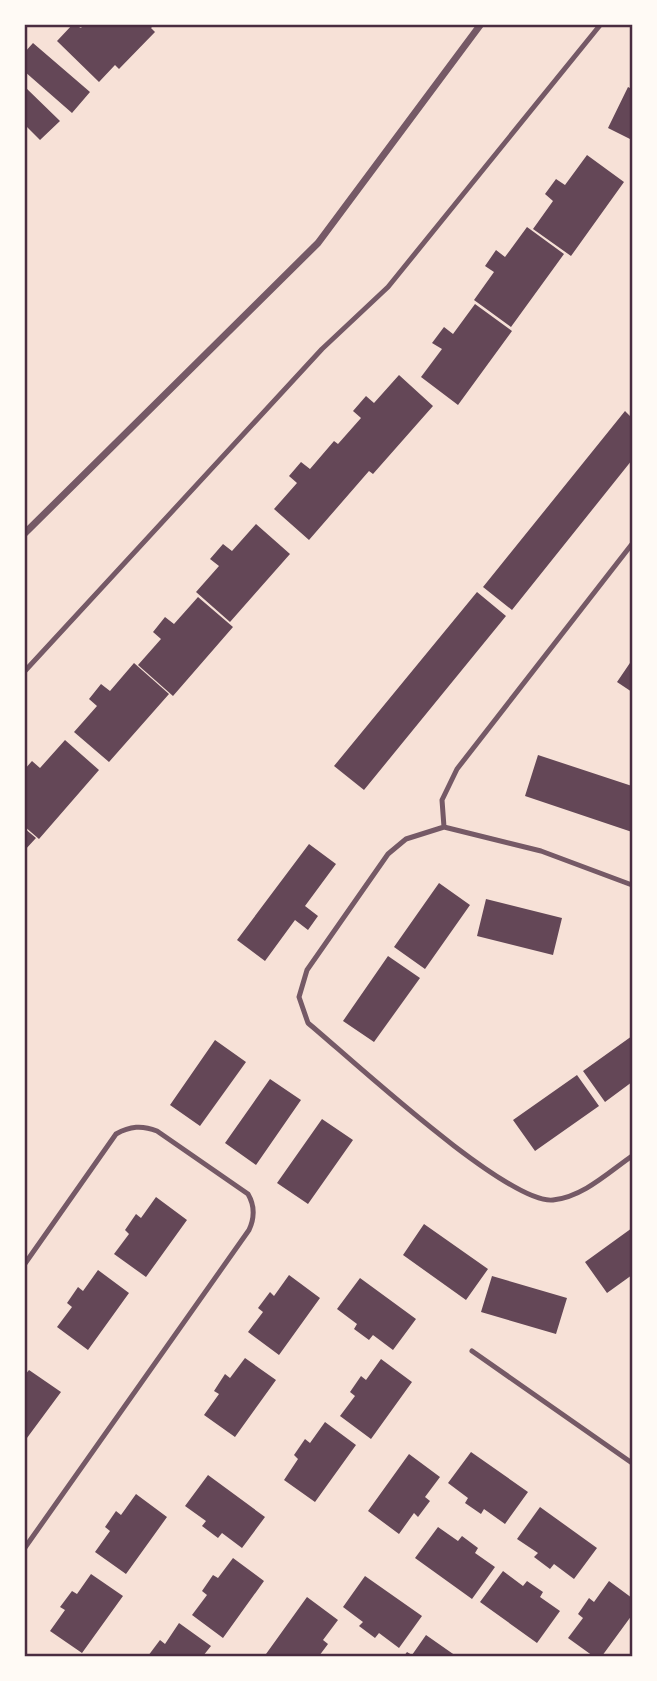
<svg xmlns="http://www.w3.org/2000/svg" width="657" height="1681" viewBox="0 0 657 1681" font-family="'Work Sans',sans-serif">
  <style>
    .building { fill: #644757 }
    .lines { fill: none; stroke-linecap: round; stroke-linejoin: round }
    .service { stroke: #755966; stroke-width: 5 }
    .minor { stroke: #755966; stroke-width: 7 }
    .neatline { fill: none; stroke: #4a2c40; stroke-width: 2.5 }
  </style>
  <rect width="100%" height="100%" fill="#f7e1d7"/>
  <path class="building" d="M73,24L81,28L84,24H155L151,28L155,32L119,69L115,65L99,82L57,41Z
    M33,43L90,92L72,113L24,71V53Z
    M24,86L60,121L40,140L24,124Z
    M628,87L632,89V140L608,128Z
    M587,155L624,182L571,256L533,229L553,201L545,194L556,179L565,185Z
    M527,227L564,254L511,327L474,300L494,272L485,266L496,250L505,257Z
    M475,304L512,331L458,405L421,377L442,349L432,343L444,327L453,334Z
    M399,375L433,406L373,474L369,471L309,540L274,509L297,483L289,476L301,462L310,469L334,441L338,444L361,418L353,411L366,396L374,403Z
    M625,411L632,418V460L512,610L483,587Z
    M256,524L290,554L230,622L196,592L219,566L210,559L223,544L232,551Z
    M477,592L506,616L364,790L334,766Z
    M198,597L233,627L173,696L138,665L161,639L153,632L165,617L174,624Z
    M632,660V692L617,682Z
    M134,663L169,694L109,762L74,732L97,706L89,699L101,684L110,691Z
    M65,740L99,770L39,839L24,826V786L27,783L24,770L32,761L40,768Z
    M538,755L632,786V832L525,796Z
    M24,828L36,838L24,851Z
    M309,844L336,864L305,906L318,916L308,930L295,920L265,961L237,940Z
    M439,883L470,905L425,969L394,947Z
    M486,899L562,918L553,955L477,936Z
    M388,956L420,978L374,1042L343,1021Z
    M632,1036V1082L605,1102L583,1071Z
    M215,1040L246,1062L200,1126L170,1105Z
    M577,1075L599,1106L535,1151L513,1120Z
    M270,1079L301,1100L256,1165L225,1143Z
    M322,1119L353,1140L308,1204L277,1183Z
    M156,1197L187,1220L146,1277L114,1254L129,1234L125,1230L136,1214L141,1218Z
    M424,1224L488,1269L466,1300L403,1255Z
    M632,1228V1275L607,1293L585,1262Z
    M98,1270L129,1293L88,1350L57,1327L72,1307L67,1303L78,1287L83,1291Z
    M289,1275L320,1298L279,1355L248,1332L263,1312L258,1308L270,1292L274,1296Z
    M492,1276L567,1298L556,1334L481,1312Z
    M360,1278L416,1319L393,1350L373,1335L369,1340L354,1329L357,1324L337,1309Z
    M245,1358L276,1380L235,1437L204,1415L219,1394L214,1391L225,1374L230,1378Z
    M381,1359L412,1382L371,1439L340,1416L355,1396L350,1392L361,1376L366,1380Z
    M29,1370L61,1392L24,1442V1376Z
    M325,1422L356,1445L315,1502L284,1480L298,1459L294,1455L305,1439L310,1443Z
    M471,1452L528,1492L505,1524L484,1509L481,1514L465,1503L468,1498L448,1483Z
    M409,1454L440,1477L425,1497L430,1501L418,1517L414,1513L399,1534L368,1511Z
    M208,1475L265,1517L242,1548L222,1533L218,1538L202,1526L206,1521L185,1506Z
    M136,1494L167,1517L126,1574L95,1552L110,1531L105,1527L116,1511L121,1515Z
    M540,1507L597,1548L574,1579L554,1564L550,1569L534,1557L538,1553L517,1539Z
    M438,1527L458,1541L462,1536L478,1548L475,1553L495,1567L472,1599L415,1558Z
    M233,1558L264,1581L223,1638L192,1615L207,1595L202,1591L213,1575L218,1578Z
    M503,1571L523,1586L527,1581L543,1592L540,1597L560,1611L537,1643L480,1602Z
    M91,1574L123,1596L82,1653L50,1631L65,1610L60,1607L72,1591L77,1594Z
    M365,1576L422,1616L399,1648L379,1633L375,1638L359,1626L363,1622L343,1607Z
    M609,1581L632,1598V1615L602,1656H593L568,1638L583,1618L578,1614L589,1598L594,1602Z
    M307,1597L338,1620L323,1640L328,1644L319,1656H269L266,1654Z
    M179,1623L211,1646L203,1656H148L160,1640L165,1644Z
    M426,1635L456,1656H404L407,1652L412,1655Z"/>
  <g class="lines">
    <path class="service" d="M632,544L457,769L442,800L444,827L406,839L388,854L307,970L299,997L308,1023C349,1057 508,1205 553,1200C583,1197 609,1172 632,1156
      M24,672L322,349L388,287L601,24
      M444,827L541,851L632,885
      M24,1265L116,1134C130,1126 142,1125 157,1131L248,1194C255,1206 255,1217 249,1230L24,1549
      M472,1351L632,1463"/>
    <path class="minor" d="M24,534L318,243L481,24"/>
  </g>
  <rect width="657" height="1681" fill="none" stroke="#fffaf5" stroke-width="52"/>
  <rect x="26" y="26" width="605" height="1629" class="neatline"/>
</svg>
